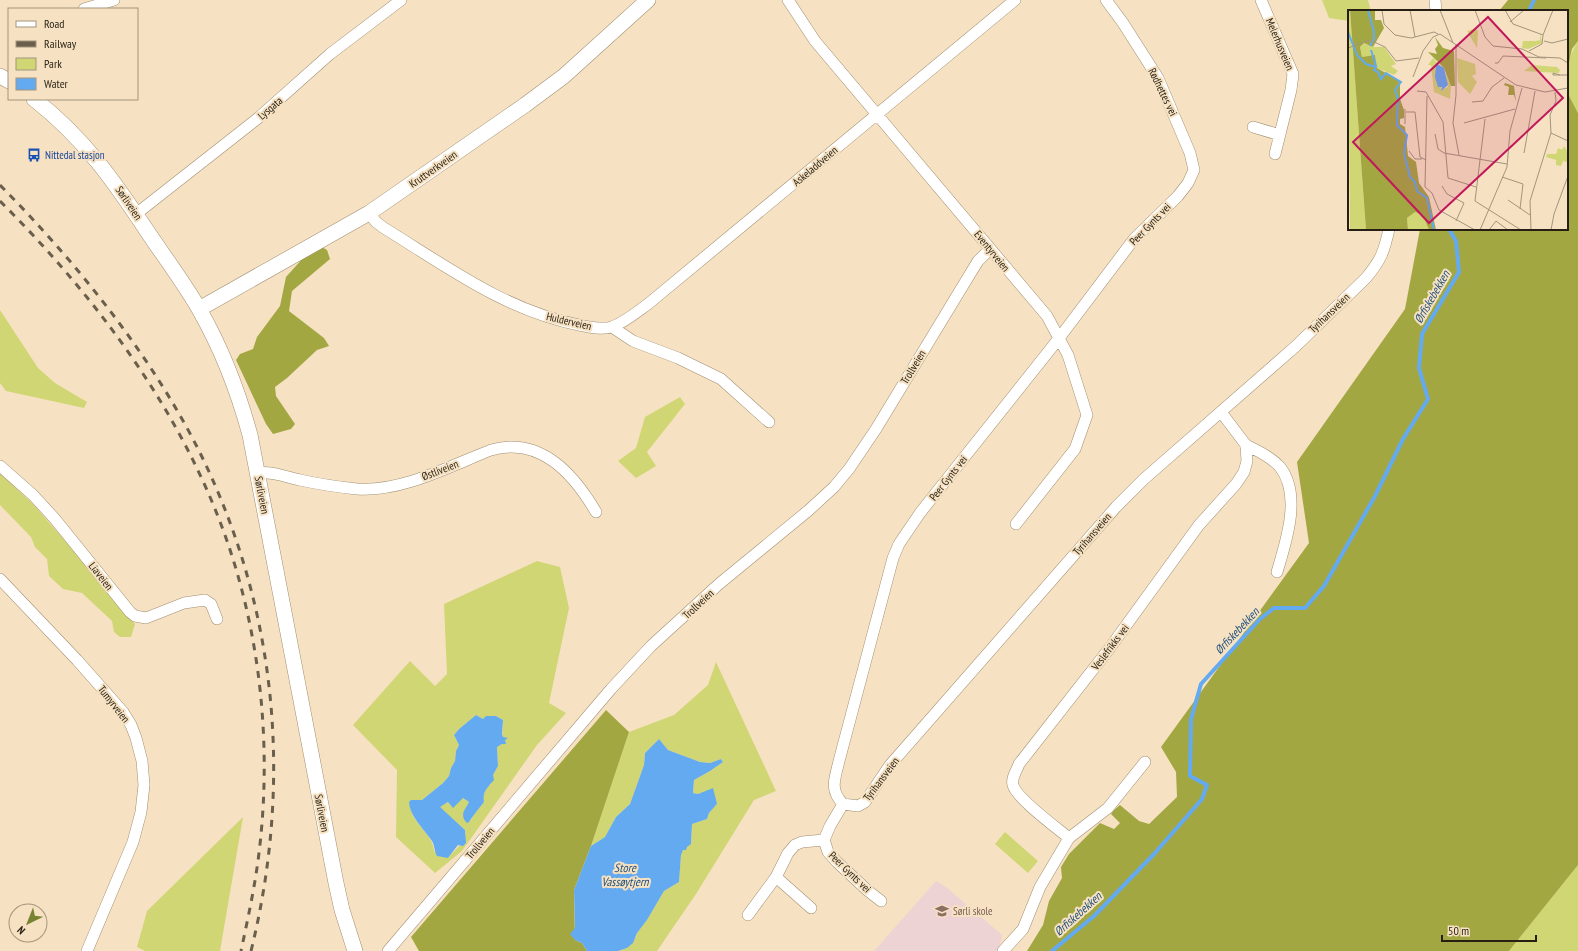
<svg xmlns="http://www.w3.org/2000/svg" width="1578" height="951" viewBox="0 0 1578 951" font-family="'PT Sans Narrow',sans-serif">
  <style>
    .education { fill: #eed3d4 }
    .green { fill: #d1d674; fill-rule: evenodd }
    .forest { fill: #a3a742 }
    .water { fill: #64aaf0 }
    .lines { fill: none; stroke-linecap: round; stroke-linejoin: round }
    .stream { stroke: #64aaf0; stroke-width: 4 }
    .street-casing { stroke: #a18e70; stroke-width: 12 }
    .secondary-casing { stroke: #a18e70; stroke-width: 16 }
    .street { stroke: #fff; stroke-width: 11 }
    .secondary { stroke: #fff; stroke-width: 15 }
    .rail { stroke: #6a5e4c; stroke-width: 3; stroke-dasharray: 7 7; stroke-linecap: butt }
    .labels { text-anchor: middle; stroke-width: 4; stroke-linejoin: round; paint-order: stroke }
    .street-label { font-size: 11px; fill: #271f13; stroke: #f6e2c2 }
    .transit-label { font-size: 11px; fill: #164399; stroke: #f6e2c2; text-anchor: start }
    .education-label { font-size: 11px; fill: #785e54; stroke: #f6e2c2; text-anchor: start }
    .water-label { font-size: 12px; font-style: italic; fill: #1e4f7c; stroke: #f6e2c2 }
    .inset-river { fill: none; stroke: #64aaf0; stroke-width: 2 }
    .inset-road { fill: none; stroke: #a3947c; stroke-width: 1 }
    .view { fill: #c2185b; fill-opacity: 0.15; stroke: #c2185b; stroke-width: 2 }
    .inset-edge { fill: none; stroke: #271f13; stroke-width: 2 }
  </style>
  <rect width="100%" height="100%" fill="#f6e2c2"/>
  <path class="education" d="M936,881L946,887L1002,935L999,951H874Z"/>
  <path class="green" d="M1322,0H1368L1371,11H1349V21L1329,18Z
    M1578,41V113C1575,106 1570,100 1568,93C1563,79 1570,52 1578,41Z
    M0,310L38,368L55,383L87,402L84,408L6,391L0,383Z
    M680,397L685,404L647,452L656,466L636,478L618,461L636,448L645,417Z
    M0,473L33,504L73,550L135,624L131,637H120L114,632L112,621L82,593L63,589L49,576L47,559L35,547L31,537L0,505Z
    M537,561L560,567L569,608L549,703L566,713L537,745L462,851L435,873L396,837L397,770L353,725L410,661L435,686L447,674L444,604ZM476,715L483,719L496,716L503,720L502,744L497,747L498,766L493,775L491,784L487,787L483,797L484,802L472,817L471,821L467,806L469,802L463,798L456,804L450,805L449,802L439,807L465,830C468,841 455,849 448,858L434,851C433,834 415,826 411,810C410,807 411,803 411,800H422L443,783L449,776L451,768L455,761L456,751L459,745L454,735L459,729Z
    M716,662L776,791L754,800L696,894L657,951H618L627,948L636,937L637,933L647,920L664,891L679,882L681,854L683,850L691,844L692,824L707,819L709,813L717,804L705,792L698,794L693,793L694,780L710,771L723,762L721,759L710,763L700,762L668,750L659,739L645,753L644,765L630,804L616,817L605,837L591,846L629,732L674,715L708,685Z
    M243,817L220,951H145L137,947L147,911Z
    M1005,832L1038,861L1028,873L995,844Z
    M1578,865V951H1509Z"/>
  <path class="forest" d="M1508,0H1578V41L1572,49L1567,72V11H1499Z
    M1567,92L1578,113V865L1509,951H1027L1043,925L1049,901L1062,878L1061,867L1069,854L1100,823L1114,829L1120,823L1111,814L1114,810L1120,805L1139,821L1149,824L1177,797L1176,772L1161,747L1309,543L1297,462L1405,309L1420,229H1567Z
    M320,246L327,250L330,259L292,291L289,311L324,338L329,346L317,350L287,378L275,387L276,396L295,424L291,429L273,434L266,424L236,360L240,354L253,349L257,337L280,306L286,277L304,257Z
    M606,710L629,732L591,846L574,890L575,940L582,943L587,951H419L411,937Z"/>
  <path class="water" d="M476,715L483,719L486,716H496L503,720L502,734L503,737L508,738L505,740L506,744H502L497,747L498,766L493,775L494,780C488,787 482,792 484,802C479,809 473,815 469,822L467,823C459,815 465,810 469,802L463,798L453,808L448,802L440,807L465,830L466,843L463,846L458,845L448,858L437,856C434,851 435,846 432,841C424,829 410,817 409,802L411,800H422L443,783L449,776L451,768L455,761L456,751L459,745L454,735L459,729Z
    M659,739L668,750L700,762L710,763L721,759L723,762L710,771L694,780L693,793L698,794L713,788L717,804L709,813L707,819L692,824L691,844L687,847L686,850H683L681,855L679,882L664,891L647,920L637,933L633,943L627,948L618,951H587L582,943L575,940L570,934L575,928L574,890L591,846L605,837L616,817L630,804L644,765L645,753Z"/>
  <g class="lines">
    <path class="stream" d="M1529,11L1534,0
      M1052,951L1094,916L1155,853L1202,799L1207,785L1190,776L1191,719L1201,684L1260,619L1274,608H1305L1324,586L1375,496L1403,439L1428,399L1419,368L1422,334L1459,272L1456,241L1449,229"/>
    <g class="street-casing">
      <path id="street" d="M788,0L815,41L1047,316L1068,355L1087,415L1075,449L1016,524
        M1261,0L1293,74L1291,90L1275,154
        M1435,0L1436,11
        M84,9L114,0
        M1253,127L1280,135
        M369,213L376,222L384,228C446,266 506,311 579,325C589,327 601,330 612,327C625,322 637,312 648,304L1015,0
        M136,214L257,119L330,54L401,0
        M612,327L633,341L678,358L721,379L769,422
        M1246,445C1258,451 1271,457 1280,467C1302,495 1286,542 1277,572
        M0,466L33,495L55,519L130,612L135,616L146,618L184,603L205,600L211,604L217,619
        M258,473C272,471 286,477 300,480C318,484 338,487 357,489C402,492 450,466 491,450C540,436 573,473 596,512
        M0,579L77,660L123,712L131,725L136,738L142,761L144,785L141,812L133,842L87,951
        M843,804C829,789 835,779 839,761L893,558L899,544L920,513L1060,337L1134,239L1178,196L1188,183L1194,170L1190,153L1158,78L1123,23L1106,0
        M843,804L858,806L865,802L890,765L1116,507L1144,479L1296,346L1366,278C1381,260 1384,252 1389,229
        M843,804L830,826L824,840L828,852L837,862L867,890L881,901
        M1069,838C1057,828 1016,798 1013,785C1011,778 1017,770 1019,764L1109,649L1199,525L1236,484L1244,472L1247,461L1246,445L1221,412
        M776,877L811,908
        M748,915L776,877L788,853L795,845L802,842L824,840
        M388,951L611,689L651,646L719,584L809,510L834,487L849,469L876,429L967,279L978,261L990,249
        M1003,951L1023,929L1040,887L1069,838L1108,808L1145,762"/>
    </g>
    <g class="secondary-casing">
      <path id="secondary" d="M0,76L9,81
        M34,99C84,138 114,181 149,234C166,259 184,283 199,309C222,349 238,391 250,435L336,883L342,910L355,951
        M199,309L369,213L525,105L564,76L648,0"/>
    </g>
    <use href="#street" class="street"/>
    <use href="#secondary" class="secondary"/>
    <path class="rail" d="M0,185C78,264 156,361 204,461C278,616 292,785 251,951
      M0,201C88,289 168,393 215,509C259,617 273,738 259,853C255,886 248,918 241,951"/>
  </g>
  <defs>
    <g id="bus-bare" transform="scale(1.08)"><path d="M-5-6H5V4H4V6H2V4H-2V6H-4V4H-5ZM-3.5-4V0h7V-4ZM-3.5 1.2v1.5H-2V1.2ZM2 1.2v1.5H3.5V1.2Z" fill="#1a4fb4" stroke="#f6e2c2" stroke-width="2.5" paint-order="stroke"/></g>
    <g id="school-bare" transform="scale(1.08)"><path d="M0-5L7-2L0 1L-7-2ZM-4 1L0 2.5L4 1V4Q0 6-4 4Z" fill="#8d6e63" stroke="#f6e2c2" stroke-width="2.5" paint-order="stroke"/></g>
  </defs>
  <g fill-rule="evenodd">
    <use href="#bus-bare" x="34" y="155"/>
    <use href="#school-bare" x="942" y="911"/>
  </g>
  <g class="labels">
    <g class="street-label">
      <text transform="translate(1280 44) rotate(67)" y="4">Melerhusveien</text>
      <text transform="translate(1163 92) rotate(64)" y="4">Rødhettes vei</text>
      <text transform="translate(270 108) rotate(-41)" y="4">Lysgata</text>
      <text transform="translate(815 166) rotate(-40)" y="4">Askeladdveien</text>
      <text transform="translate(433 169) rotate(-35)" y="4">Kruttverkveien</text>
      <text transform="translate(129 203) rotate(56)" y="4">Sørliveien</text>
      <text transform="translate(1150 224) rotate(-46)" y="4">Peer Gynts vei</text>
      <text transform="translate(992 251) rotate(51)" y="4">Eventyrveien</text>
      <text transform="translate(1329 313) rotate(-44)" y="4">Tyrihansveien</text>
      <text transform="translate(569 321) rotate(13)" y="4">Hulderveien</text>
      <text transform="translate(913 367) rotate(-59)" y="4">Trollveien</text>
      <text transform="translate(440 470) rotate(-21)" y="4">Østliveien</text>
      <text transform="translate(948 478) rotate(-52)" y="4">Peer Gynts vei</text>
      <text transform="translate(262 495) rotate(79)" y="4">Sørliveien</text>
      <text transform="translate(1092 534) rotate(-49)" y="4">Tyrihansveien</text>
      <text transform="translate(101 576) rotate(52)" y="4">Liaveien</text>
      <text transform="translate(698 604) rotate(-43)" y="4">Trollveien</text>
      <text transform="translate(1110 647) rotate(-53)" y="4">Veslefrikks vei</text>
      <text transform="translate(114 704) rotate(52)" y="4">Tumyrveien</text>
      <text transform="translate(881 779) rotate(-53)" y="4">Tyrihansveien</text>
      <text transform="translate(322 813) rotate(79)" y="4">Sørliveien</text>
      <text transform="translate(480 843) rotate(-50)" y="4">Trollveien</text>
      <text transform="translate(850 872) rotate(44)" y="4">Peer Gynts vei</text>
    </g>
    <g class="transit-label">
      <text x="45" y="159">Nittedal stasjon</text>
    </g>
    <g class="education-label">
      <text x="953" y="915">Sørli skole</text>
    </g>
    <g class="water-label">
      <text transform="translate(1432 297) rotate(-60)" y="4">Ørfiskebekken</text>
      <text transform="translate(1237 631) rotate(-47)" y="4">Ørfiskebekken</text>
      <text x="625" y="872">Store<tspan x="625" dy="14">Vassøytjern</tspan></text>
      <text transform="translate(1078 914) rotate(-42)" y="4">Ørfiskebekken</text>
    </g>
  </g>
  <g transform="translate(1348 10)">
    <rect width="220" height="220" fill="#f6e2c2"/>
    <path d="M0,0H2L18,220H2ZM128,18L130,22L129,38L119,21ZM192,23L194,33L180,39L174,38L175,31H188L192,30ZM16,33L25,37H36L48,54L43,56L50,61L46,65L29,58L27,46L14,47L12,37ZM85,48L90,54L87,59L90,77L93,76V80L100,77L98,63L103,76L102,89L86,82L83,55H80ZM109,48L127,54L128,64L124,66L129,72L122,84L110,72ZM184,55L209,57L212,60L211,63L176,61ZM216,136L220,142V150L219,152L215,151L213,156L208,155V150L198,147L199,144H208L210,138L214,140ZM67,202L75,205L81,220H60L59,208Z" fill="#d1d674"/>
    <path d="M2,0H27V10H33L36,18L25,37L16,33L12,37L14,47L27,45L29,58L52,71V89L56,100V108L52,109V114L57,117L60,146L68,152L71,173L81,187L88,220H81L75,205L67,202L59,208L60,220H18ZM87,27L95,38L106,41L107,76H103L96,58L80,42L89,44L87,39L90,35ZM157,73L166,76L168,92L166,85H160L161,77L156,75Z" fill="#a3a742"/>
    <path d="M88,53L96,58L100,75L93,81L94,77H90L87,67Z" fill="#64aaf0"/>
    <path class="inset-river" d="M20,0L26,22V29L22,36M0,22L9,45L18,54L28,57L26,60L30,62L33,69L38,63L53,72L47,80L50,89L49,115L59,125L56,143L62,167L67,172L69,181L79,188L86,220M23,40L28,56"/>
    <path class="inset-road" d="M34,0L36,14L47,25L63,28L86,22L90,24M62,0L67,27M92,0L105,33M127,0L137,27L145,36L174,39L191,47L212,48L220,53M157,0L165,14L195,25L194,34L181,41M162,12L176,0M195,25L205,0M196,31L204,33L220,29M108,34V85L105,113L111,145M0,38L22,30L37,37L48,51L71,48M147,53H150L155,46L198,48M212,65L205,63V65H220M65,67L75,41L85,27L92,24L168,75L197,82L220,78M69,81L78,82L95,112L100,168L128,177M79,86L77,177L84,183L91,200L127,220M124,92L135,91L144,77L156,68M57,99V114M58,102H67L72,147L78,150M137,109L127,191L173,220M116,113L167,99M203,123L220,131M87,124L90,139L96,143L159,154M61,141L67,149H74M176,143L187,81M154,167L175,174L172,199M94,176L99,184L116,193L108,211M160,190L182,205M132,220L159,157L162,121L174,78M141,220L148,211L160,220M183,220L182,191L203,123L202,105L208,91L207,82M203,220L206,204L220,166"/>
    <path class="view" d="M140,7L215,88L81,213L5,132Z"/>
    <rect width="220" height="220" class="inset-edge"/>
  </g>
  <rect x="8" y="8" width="130" height="92" fill="#f6e2c2" stroke="#a3947c"/>
  <rect x="16" y="21" width="20" height="6" fill="#ffffff" stroke="#a3947c"/>
  <text x="44" y="28" font-size="12" fill="#271f13">Road</text>
  <rect x="16" y="41" width="20" height="6" fill="#6a5e4c" stroke="#a3947c"/>
  <text x="44" y="48" font-size="12" fill="#271f13">Railway</text>
  <rect x="16" y="58" width="20" height="12" fill="#d1d674" stroke="#a3947c"/>
  <text x="44" y="68" font-size="12" fill="#271f13">Park</text>
  <rect x="16" y="78" width="20" height="12" fill="#64aaf0" stroke="#a3947c"/>
  <text x="44" y="88" font-size="12" fill="#271f13">Water</text>
  <g transform="translate(28 923) rotate(223)"><circle r="19" fill="#f6e2c2" stroke="#a3947c"/>
  <path d="M0-3L7 15L0 10L-7 15Z" fill="#778331"/>
  <text y="-6" font-size="11" font-weight="bold" text-anchor="middle" fill="#271f13">N</text>
  </g>
  <path d="M1442 935v6h94v-6" fill="none" stroke="#271f13" stroke-width="2"/>
  <text x="1448" y="935" font-size="12" fill="#271f13" stroke="#f6e2c2" stroke-width="3" paint-order="stroke">50 m</text>
</svg>
